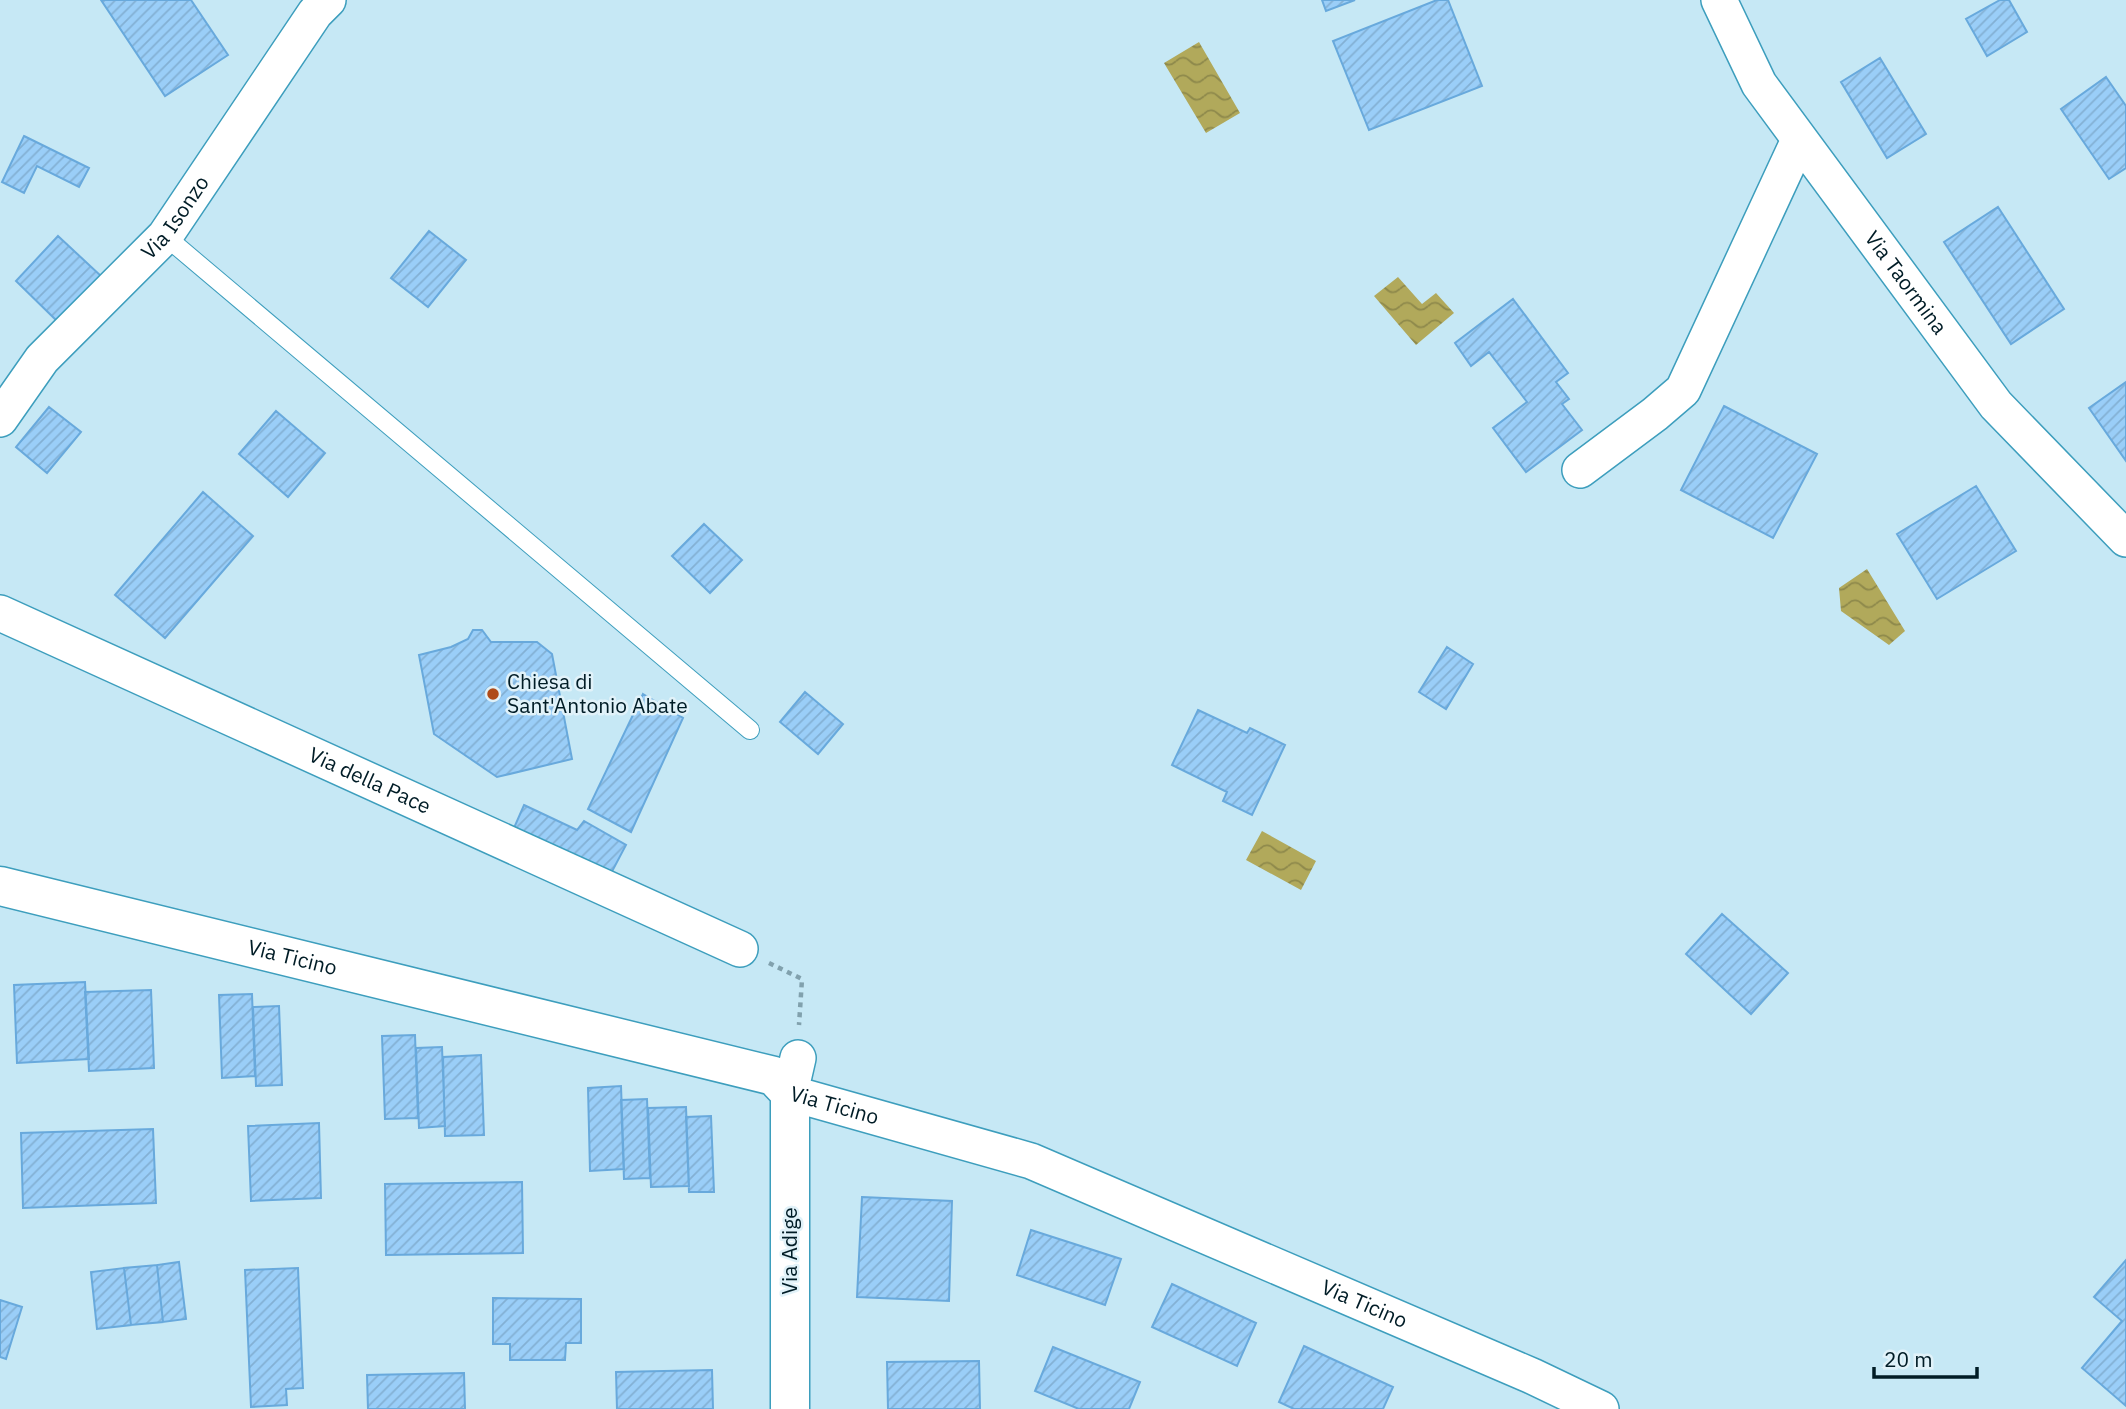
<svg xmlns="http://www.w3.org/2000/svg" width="2126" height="1409" viewBox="0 0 2126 1409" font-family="'IBM Plex Sans',sans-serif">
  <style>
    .water { fill: url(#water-waves) }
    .building { fill: url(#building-hatch); stroke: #68a9dc; stroke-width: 2 }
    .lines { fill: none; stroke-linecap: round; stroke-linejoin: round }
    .lane-casing { stroke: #3d9ebd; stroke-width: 20 }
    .street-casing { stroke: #3d9ebd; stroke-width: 38 }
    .secondary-casing { stroke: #3d9ebd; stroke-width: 41 }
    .path { stroke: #81a1ad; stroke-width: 4.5; stroke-dasharray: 5 5; stroke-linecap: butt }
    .lane { stroke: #fff; stroke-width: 18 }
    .street { stroke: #fff; stroke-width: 35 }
    .secondary { stroke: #fff; stroke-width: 38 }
    .poi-dot { fill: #af4b19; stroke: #e1f2f9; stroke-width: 2.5 }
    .labels { text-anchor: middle; stroke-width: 5; stroke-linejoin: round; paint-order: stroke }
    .street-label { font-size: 21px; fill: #001c26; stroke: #e1f2f9 }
    .poi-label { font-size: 21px; fill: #001c26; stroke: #e1f2f9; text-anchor: start }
  </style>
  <defs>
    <pattern id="water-waves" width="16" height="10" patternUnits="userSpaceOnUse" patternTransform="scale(1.75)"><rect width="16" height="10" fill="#b1a95b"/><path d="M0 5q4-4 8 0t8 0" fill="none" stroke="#8e894b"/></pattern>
    <pattern id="building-hatch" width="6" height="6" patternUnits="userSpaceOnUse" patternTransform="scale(1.75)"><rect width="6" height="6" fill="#9acef8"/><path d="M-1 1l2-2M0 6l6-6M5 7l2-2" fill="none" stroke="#83b0d4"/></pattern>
  </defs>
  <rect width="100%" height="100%" fill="#c6e8f5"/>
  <path class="water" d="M1199,42L1240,113L1206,133L1164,63Z
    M1398,277L1422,304L1436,293L1454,313L1416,345L1374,296Z
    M1867,569L1905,631L1889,645L1841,611L1839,588Z
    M1262,831L1316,861L1301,890L1246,860Z"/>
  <path class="building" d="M101,0H191L228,55L165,96Z
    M1322,0H1355L1326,11Z
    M1437,0H1448L1482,86L1369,130L1333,41Z
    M2000,0H2009L2027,32L1987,56L1966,19Z
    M1880,58L1926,134L1887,158L1841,82Z
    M2106,77L2126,106V168L2109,179L2061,109Z
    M24,136L89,168L79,187L37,166L24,193L2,182Z
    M1998,207L2064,309L2011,344L1944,242Z
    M429,231L466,260L428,307L391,278Z
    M58,236L101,276L58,322L16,281Z
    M1513,299L1568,373L1556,382L1569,399L1562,404L1582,430L1526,472L1493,428L1527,402L1489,352L1471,366L1455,343Z
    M2126,382V461L2089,408Z
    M1724,406L1817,454L1773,538L1681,490Z
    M49,407L81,432L47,473L16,447Z
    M276,411L325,453L288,497L239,454Z
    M1976,486L2016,551L1937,599L1897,534Z
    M203,492L253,536L165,638L115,595Z
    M704,524L742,560L710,593L672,556Z
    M473,630H482L491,642H537L552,654L572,759L497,777L434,734L419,655L451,647L468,639Z
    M1447,647L1473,664L1446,709L1419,692Z
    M805,692L843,724L818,754L780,722Z
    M643,694L683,718L631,832L588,809Z
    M1198,710L1247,733L1250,728L1285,745L1252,815L1223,801L1227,792L1172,765Z
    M524,805L577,830L584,821L626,845L607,881L510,837Z
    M1722,914L1788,973L1751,1014L1686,954Z
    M85,982L89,1059L17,1063L14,985Z
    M151,990L154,1068L89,1071L85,992Z
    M252,994L255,1076L222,1078L219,995Z
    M279,1006L282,1085L256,1086L253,1007Z
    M415,1035L418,1118L385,1119L382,1036Z
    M442,1047L445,1126L419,1128L416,1048Z
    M481,1055L484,1135L445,1136L443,1057Z
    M621,1086L624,1169L590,1171L588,1088Z
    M647,1099L650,1178L624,1179L621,1100Z
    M686,1107L689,1186L651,1187L648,1108Z
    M711,1116L714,1192H689L686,1117Z
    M319,1123L321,1198L251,1201L248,1126Z
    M153,1129L156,1203L23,1208L21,1133Z
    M522,1182L523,1253L386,1255L385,1184Z
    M862,1197L952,1201L949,1301L857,1297Z
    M1031,1230L1121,1259L1105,1305L1017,1275Z
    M2126,1260V1406L2082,1368L2122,1321L2094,1297Z
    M179,1262L186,1319L163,1322L157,1265Z
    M157,1265L163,1322L131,1325L124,1268Z
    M124,1268L131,1325L97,1329L91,1272Z
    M298,1268L303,1388L286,1389L287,1405L251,1407L245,1270Z
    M1172,1284L1256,1323L1237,1366L1152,1327Z
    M493,1298L581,1299V1343H566L565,1360H510V1344H493Z
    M0,1300L22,1307L6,1359L0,1357Z
    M1304,1346L1393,1387L1383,1409H1294L1279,1402Z
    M1053,1347L1140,1382L1129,1409H1079L1035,1391Z
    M979,1361L980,1409H888L887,1362Z
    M712,1370L713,1409H617L616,1372Z
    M464,1373L465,1409H368L367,1375Z"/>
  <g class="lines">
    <g class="lane-casing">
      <path id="lane" d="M165,236L750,730"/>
    </g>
    <g class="street-casing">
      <g id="street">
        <path id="s1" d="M1719,0L1759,84L1996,405L2126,539"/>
        <path id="s2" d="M0,419L42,359L165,236L315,13L328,0"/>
        <path d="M1580,470L1655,414L1683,390L1799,140"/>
        <path id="s3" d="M0,613L740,949"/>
        <path id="s4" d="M798,1058L790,1093L1031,1161L1532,1376L1601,1409"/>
      </g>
    </g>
    <g class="secondary-casing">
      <g id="secondary">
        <path id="s5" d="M0,886L774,1076L790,1093V1409"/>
      </g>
    </g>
    <path class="path" d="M769,963L802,979L799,1025"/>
    <use href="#lane" class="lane"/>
    <use href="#street" class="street"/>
    <use href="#secondary" class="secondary"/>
  </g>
  <circle class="poi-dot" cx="493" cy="694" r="7"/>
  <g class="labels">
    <g class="street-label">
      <text dy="7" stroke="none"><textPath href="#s2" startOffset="268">Via Isonzo</textPath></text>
      <text dy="7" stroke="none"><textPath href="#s1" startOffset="340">Via Taormina</textPath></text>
      <text dy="7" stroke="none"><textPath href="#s3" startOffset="406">Via della Pace</textPath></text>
      <text dy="7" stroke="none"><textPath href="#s5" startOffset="301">Via Ticino</textPath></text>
      <text dy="7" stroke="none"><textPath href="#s4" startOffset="82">Via Ticino</textPath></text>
      <text transform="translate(790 1251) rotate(-90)" y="7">Via Adige</text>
      <text dy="7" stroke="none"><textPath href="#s4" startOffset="649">Via Ticino</textPath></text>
    </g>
    <g class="poi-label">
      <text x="507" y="689">Chiesa di<tspan x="507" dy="24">Sant'Antonio Abate</tspan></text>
    </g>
  </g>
  <path d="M1874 1367v10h103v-10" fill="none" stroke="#001c26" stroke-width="3.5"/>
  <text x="1884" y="1367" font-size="21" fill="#001c26" stroke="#e1f2f9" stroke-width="5" paint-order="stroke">20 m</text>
</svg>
